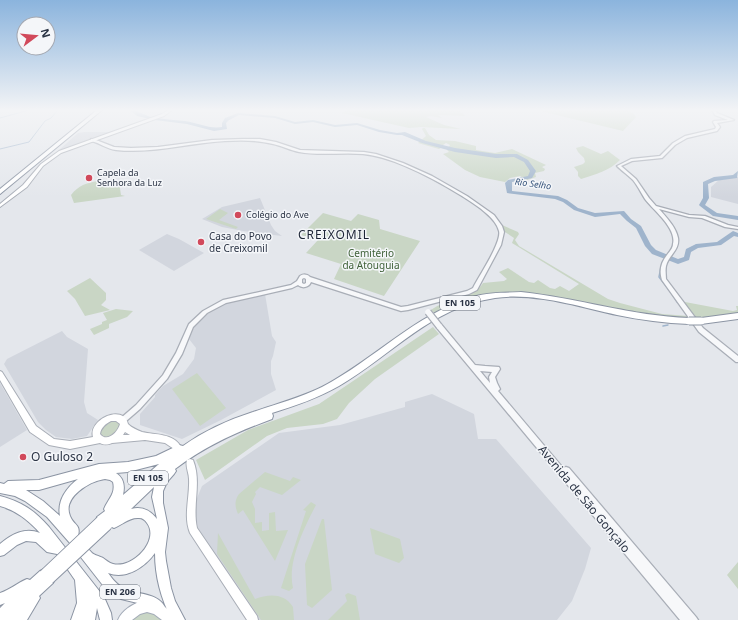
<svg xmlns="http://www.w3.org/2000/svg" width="738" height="620" viewBox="0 0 738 620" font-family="'Noto Sans',sans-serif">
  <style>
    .built { fill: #d2d6de }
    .green { fill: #c9d6c5 }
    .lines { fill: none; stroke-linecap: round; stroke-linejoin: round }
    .stream-far1 { stroke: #9fb4cc; stroke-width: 1 }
    .stream { stroke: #9fb4cc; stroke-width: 1.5 }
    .river { fill: #9fb4cc; fill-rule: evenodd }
    .tertiary-casing { stroke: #a9aeb7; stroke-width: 2.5 }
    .secondary-casing { stroke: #a9aeb7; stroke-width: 2 }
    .primary-casing { stroke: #a3abb8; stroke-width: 2 }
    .trunk-casing { stroke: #8b94a3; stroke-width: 2 }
    .tertiary { fill: #f7f8fa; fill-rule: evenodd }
    .secondary { fill: #fff; fill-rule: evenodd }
    .primary { fill: #fff; fill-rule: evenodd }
    .trunk { fill: #fff; fill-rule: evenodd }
    .tertiary-bridge-casing { stroke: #a9aeb7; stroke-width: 8; stroke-linecap: butt }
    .trunk-bridge-far1-casing { stroke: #8b94a3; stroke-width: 9; stroke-linecap: butt }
    .trunk-bridge-casing { stroke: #8b94a3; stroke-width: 12; stroke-linecap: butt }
    .tertiary-bridge { stroke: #f7f8fa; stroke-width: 5.5 }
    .trunk-bridge-far1 { stroke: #fff; stroke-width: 7 }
    .trunk-bridge { stroke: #fff; stroke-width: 10 }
    .poi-dot { fill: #d1495b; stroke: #f4f6f9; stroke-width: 1.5 }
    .labels { text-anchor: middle; stroke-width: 3; stroke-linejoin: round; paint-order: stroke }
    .far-poi-label { font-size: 9px; fill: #2b3445; stroke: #f4f6f9; text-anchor: start }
    .far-water-label { font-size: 9px; font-style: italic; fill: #34527a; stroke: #f4f6f9 }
    .shield { fill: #f4f6f9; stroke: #676e7b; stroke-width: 1 }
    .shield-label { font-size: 9px; font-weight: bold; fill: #2b3445 }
    .poi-label { font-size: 10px; fill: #2b3445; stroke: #f4f6f9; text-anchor: start }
    .park-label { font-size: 10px; fill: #3f6138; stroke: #f4f6f9 }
    .quarter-label { font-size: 12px; letter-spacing: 1px; fill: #1d2536; stroke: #f4f6f9 }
    .near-poi-label { font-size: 12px; fill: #2b3445; stroke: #f4f6f9; text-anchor: start }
    .near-street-label { font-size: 12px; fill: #2b3445; stroke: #f4f6f9 }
  </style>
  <rect width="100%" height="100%" fill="#e4e7ec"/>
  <path class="built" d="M84,132H110L58,151L78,133Z
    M738,177V204L711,197V187L719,180Z
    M260,198L271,225L275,231L282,236L243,231L222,227L202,219L222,207Z
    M167,234L179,239L204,253L174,271L139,250Z
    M265,294L272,336L276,342L273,356L271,361V374L276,390L221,420L182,439L140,425V414L155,397V395L163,386L183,374L194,359L196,348L189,339L194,327L212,310L225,303Z
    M62,331L67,337L88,349L84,402L87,413L98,420L87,436L72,439L56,437L46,430L38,422L4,364L7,359Z
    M0,383L27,430L0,447Z
    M432,394L474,414L478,439H496L591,548L585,569L572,601L557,620H258L198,530L195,503L202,486L279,433L340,425L405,407V402Z"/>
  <path class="green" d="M346,110H459L465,116L438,115L442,118L431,116L426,117L444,125L461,129L421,127L409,128L342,113Z
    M536,110H628L634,114L636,117L623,131Z
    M423,128H425L429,135L436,140L455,141L476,146V150L495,153L512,149L546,165L542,167L545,169L544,171L535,173L536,177L527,180L520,176L510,178L505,182L480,177L465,170L443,154L449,152L447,150L450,145L446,143L443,145V147L439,149L418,143L426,136L422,129Z
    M583,146L601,154L608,151L620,160C609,171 596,174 581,179L578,176V172L574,167L583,164L585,162L584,158L578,152L576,148Z
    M98,181L119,182L121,195L125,196L74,203L71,195C79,185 86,183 98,181Z
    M220,209L228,213L219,220L238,227L236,229L206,219Z
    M323,213L351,221L358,214L379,220L380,229L420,241L384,296L334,279L341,264L306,253L318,240L301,235Z
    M502,225L518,232L519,234L515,240L519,246L608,299L620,303L662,314L688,316L690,319L661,318L556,298L484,295L465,299L445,307L435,314L431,310C447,298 473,300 483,283L504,281L507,279L499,272L508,268L529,282L534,283L538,280L550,288L555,289L560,286L569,291L579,284L512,243L514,238L505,232Z
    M90,278L106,293V300L101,305L110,310L85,316L75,299L67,291Z
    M685,302L733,311L737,310L736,306H738V314L695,319L684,303Z
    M116,309L133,311L127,317L109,324V328L94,335L90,329L102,324V322L107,320L103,313Z
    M433,327L439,334L375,379L349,403L337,419L323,424L287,428L267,436L205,480L196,460L248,430L319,404Z
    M197,373L226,408L200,426L172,389Z
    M110,420H119L122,428L109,438L100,436L99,431Z
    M265,472L290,481L293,477L301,480L282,495L260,487L255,492L256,494L252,502L255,509V523L262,522V531L269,530V513L275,512L276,531L288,530L275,561L243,510L238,514C235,507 234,501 239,494Z
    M311,502L316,505C304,528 287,562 293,588L289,591L281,588L306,511L303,510Z
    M322,519H324L332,590L312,608L307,605L305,564Z
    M370,528L400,539L404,558L399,563L375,554Z
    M218,533L255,599C269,594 284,593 293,607L294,620H261L217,554Z
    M738,562V589L727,575Z
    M348,593L356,596L360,620H328L347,601L345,595Z
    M151,612L155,613L162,620H132L142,613Z"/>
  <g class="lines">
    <path class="stream-far1" d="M0,118L29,110
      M0,149L29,142L45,121L51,118L58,110"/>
    <path class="stream" d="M662,263L666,257
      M661,267L659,277L670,291
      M673,295L677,302
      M663,326L668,325"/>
    <path class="river" d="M130,110C137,110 144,115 151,117C162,119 174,120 185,121C198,123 209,129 222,127V123L225,118L238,113L275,116L295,122L313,120L335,125L357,123L380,130L397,133L405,132L426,141L455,148L496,154H517L528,160L536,171L532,178L512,182V191L558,196L567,200L578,208L595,213L624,211L631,219L641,226L651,245L656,250L678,259L684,257L686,249L696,244L717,242L733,231L738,233V237L734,236L721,245L698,248L691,252L689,260L678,264L652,254L645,246L636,228L627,221L620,214L595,217L574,210L563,202L555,199L507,193L505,183L508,180L528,176L530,171L524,162L514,157L496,158L455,152L422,143L402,135H397L379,132L357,125L335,127L313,122L295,124L275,118L239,115L229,120L226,123L227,129L214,131L187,124L155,120L137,116Z
      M738,171L737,178L715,181L708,184L709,198L705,205L717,213L738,216V220L713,216L700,206L699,205L703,198V182L714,177L733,175Z"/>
    <g class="tertiary-casing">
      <path id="tertiary" d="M712,110H715L717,113L734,120L717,123L720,127L717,131L687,138L675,145L662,158L632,161L621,166L636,179L649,198L656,206L689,215L705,216L728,225L738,227V229L725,227L702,218L689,217L659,209C666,217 676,227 678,238C680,250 668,256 666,266C665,271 666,275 666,279L703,328L738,356V362H736L699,332L662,280C659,270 661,263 667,255C670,251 673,248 673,244C677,228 653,210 645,199C641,193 638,186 633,180C628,175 622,171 617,166L631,159L660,156L673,143L685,136L715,129L716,127L713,122L714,121L728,120L715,115Z
        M91,139L96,140L114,147L131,148L158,147L212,140L243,139H260L276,142L300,150L364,152L376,154L403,163L432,176L467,196L494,215L502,226L504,232L501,245L477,290L469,294L408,310L401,311L311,282C309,287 303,289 298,285L292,288L226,303L207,313L193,327L182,354L167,379L140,409L125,422L123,423L121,422L120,420L121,418L136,405L163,375L176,353L189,324L203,311L223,300L291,285L297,281L300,276C303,274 307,274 310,277L401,307L408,306L467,291L473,288C479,276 502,242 499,231C496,217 473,203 462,196C436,180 394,157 363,154C342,152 320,156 299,152C290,150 282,146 273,144C258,140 241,140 225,141C189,143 152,154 116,150C107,149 100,143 91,141ZM304,278L306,279V283L304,284L302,283V279Z
        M437,324H441L475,365L485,366L499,367L500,369L495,377L497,383L500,389L498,391L563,468L566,467L569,468L696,617L698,620H680L437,328L436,326ZM480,371L492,372L489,377L490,383Z"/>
    </g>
    <g class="secondary-casing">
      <path id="secondary" d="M168,110H172L164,116L61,153L43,166L27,187L0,207V204L23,185L41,164L59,151L162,114Z
        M0,371L2,372L36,426L54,439L70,441L93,437C88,420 123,403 128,424C132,428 137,430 142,432C155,435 174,433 181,447L180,450L177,451L165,443L145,440L112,443C107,445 104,445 100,443L70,449L49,445L30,432L0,380ZM111,421H116L120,424C118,432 107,443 100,434C101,428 105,424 111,421ZM125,432L130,435H123Z
        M190,459L193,460C202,482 192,505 197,528L257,616L258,620H247L190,533C183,516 190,497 189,479C189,473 185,466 187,460Z"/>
    </g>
    <g class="primary-casing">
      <path id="primary" d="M141,601C155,600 171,607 176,620H162L154,614L147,612L140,614L132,620H118C122,610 132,605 141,601Z"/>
    </g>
    <g class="trunk-casing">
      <path id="trunk" d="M97,110H102L0,194V189Z
        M521,292C578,298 632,316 689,318L692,319L693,321L692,323L689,324C665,323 641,320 617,315C580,307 533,292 495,298C431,307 392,355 339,386C318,398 295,406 272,413L273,416L272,419C237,432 205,446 175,469L176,471L174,474L167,482L163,491V503L168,528L165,552L166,561L171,588L175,601L185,620H172C161,599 155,576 155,553C145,567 126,580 108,573C113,580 119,587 127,590C141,595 159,593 166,609L164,613L160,615L146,605L121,599L105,588L69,542L47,517L25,501L15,496L0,493V483L4,484L8,481L39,480L99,464L128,462L156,456L179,445L183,446C204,431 228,420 253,412C276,404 300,398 322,387C374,360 415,314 473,297C488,292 505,293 521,292ZM159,464L123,495C125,486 124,478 116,473L128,472ZM78,479C66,488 57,501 60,516L43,501L26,490H39ZM105,479L110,480L113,482C116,494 108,499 104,509L105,511L97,517L96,521L97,525L102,526L103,529L107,530L112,527L114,528C122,525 129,517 139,518C143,518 145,520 147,523C160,540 133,569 113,564C109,563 106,560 103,558C99,556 94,555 92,553C87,548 82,541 78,536C81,524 74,526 70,516C62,497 90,481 105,479ZM154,487L152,497L157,519C150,510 142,506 131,509Z
        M738,313V319L701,324L698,323L697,321L698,319L701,318Z
        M0,496C22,502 34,510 49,527L104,597L111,613L112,620H100L97,608L95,620H71L77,603L75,580L57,554L47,552L36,542L26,541L17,545L4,555L0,556V544C12,534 25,527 40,533C28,520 17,511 0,506Z
        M44,569L53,575L55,579L53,583L39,596L40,598L27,620H0V608L5,603L0,605V593C10,590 17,583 27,579L30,580L40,571Z"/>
    </g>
    <use href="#tertiary" class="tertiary"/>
    <use href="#secondary" class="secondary"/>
    <use href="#primary" class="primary"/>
    <use href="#trunk" class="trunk"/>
    <g class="tertiary-bridge-casing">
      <path id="tertiary-bridge" d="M428,312L439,326"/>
    </g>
    <g class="trunk-bridge-far1-casing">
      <path id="trunk-bridge-far1" d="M689,321H701"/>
    </g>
    <g class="trunk-bridge-casing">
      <path id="trunk-bridge" d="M44,575L101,521
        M49,579L107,525"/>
    </g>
    <use href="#tertiary-bridge" class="tertiary-bridge"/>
    <use href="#trunk-bridge-far1" class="trunk-bridge-far1"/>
    <use href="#trunk-bridge" class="trunk-bridge"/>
  </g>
  <linearGradient id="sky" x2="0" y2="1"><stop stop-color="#8bb4dd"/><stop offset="0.56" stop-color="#f3f4f6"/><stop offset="1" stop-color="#f3f4f6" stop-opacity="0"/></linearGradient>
  <rect width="738" height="197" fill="url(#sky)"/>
  <g class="poi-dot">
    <circle cx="89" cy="178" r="4"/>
    <circle cx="238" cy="215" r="4"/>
    <circle cx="201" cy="242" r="4"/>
    <circle cx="23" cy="457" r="4"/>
  </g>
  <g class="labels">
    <g class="far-poi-label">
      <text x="97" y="176">Capela da<tspan x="97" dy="10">Senhora da Luz</tspan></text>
      <text x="246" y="218">Colégio do Ave</text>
    </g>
    <g class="far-water-label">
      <text transform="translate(533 184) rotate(8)" y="3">Rio Selho</text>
    </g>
    <g class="shield">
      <rect x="440" y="296" width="40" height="14" rx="3"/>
      <rect x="128" y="471" width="40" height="14" rx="3"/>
      <rect x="100" y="585" width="40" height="14" rx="3"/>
    </g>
    <g class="shield-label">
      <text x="460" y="306">EN 105</text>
      <text x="148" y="481">EN 105</text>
      <text x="120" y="595">EN 206</text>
    </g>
    <g class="poi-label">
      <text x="209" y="240">Casa do Povo<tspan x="209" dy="12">de Creixomil</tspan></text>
    </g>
    <g class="park-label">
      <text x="371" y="257">Cemitério<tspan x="371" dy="12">da Atouguia</tspan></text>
    </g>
    <g class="quarter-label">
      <text x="334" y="239">CREIXOMIL</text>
    </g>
    <g class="near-poi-label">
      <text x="31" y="461">O Guloso 2</text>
    </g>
    <g class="near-street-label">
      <text transform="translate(584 499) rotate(50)" y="4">Avenida de São Gonçalo</text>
    </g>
  </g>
  <g transform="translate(36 36) rotate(74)"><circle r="19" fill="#f4f6f9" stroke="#a4a8b1"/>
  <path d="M0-3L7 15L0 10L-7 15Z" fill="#d1495b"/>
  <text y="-6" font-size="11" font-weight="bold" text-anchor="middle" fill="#2b3445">N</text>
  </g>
</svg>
